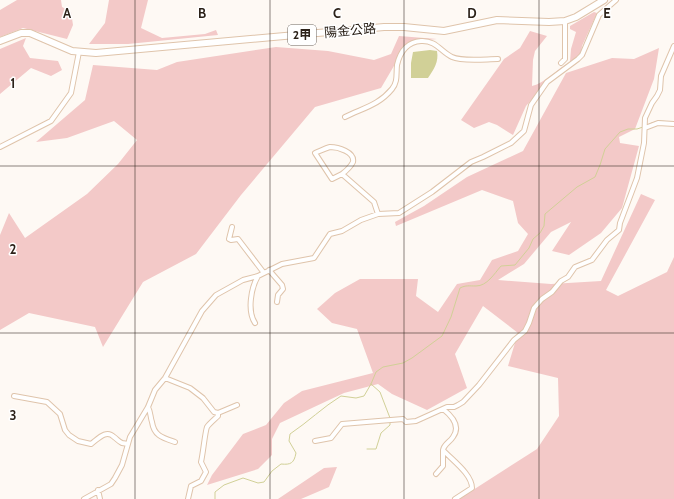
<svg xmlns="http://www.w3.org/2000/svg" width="674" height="499" viewBox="0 0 674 499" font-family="Cabin,'Noto Sans TC',sans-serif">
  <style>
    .green { fill: #f3c9c8 }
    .water { fill: #d1d097 }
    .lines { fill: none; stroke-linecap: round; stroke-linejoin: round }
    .stream { stroke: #d1d097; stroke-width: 1 }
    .minor-casing { stroke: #dfc4ab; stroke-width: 6 }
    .primary-casing { stroke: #dfc4ab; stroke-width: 8 }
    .minor { stroke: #fff; stroke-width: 4 }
    .primary { stroke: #fff; stroke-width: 6 }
    .grid { fill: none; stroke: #2c2219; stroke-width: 1; stroke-opacity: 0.55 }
    .labels { text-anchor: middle; stroke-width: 3; stroke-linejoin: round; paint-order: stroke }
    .shield { fill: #fff; stroke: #6b645e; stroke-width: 1 }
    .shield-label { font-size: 12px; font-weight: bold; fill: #2c2219 }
    .street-label { font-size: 13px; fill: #2c2219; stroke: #fff }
    .grid-label { font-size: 13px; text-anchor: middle; font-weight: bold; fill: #2c2219; stroke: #fff; stroke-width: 3; stroke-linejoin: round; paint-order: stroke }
  </style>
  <rect width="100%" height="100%" fill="#fef9f4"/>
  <path class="green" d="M17,0H61L62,7L71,12L73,25L67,39L23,28L0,37V10Z
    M109,0H148L141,28L162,38L205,34L216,30L218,35L128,44H89L105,23Z
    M594,12L597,13L582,46L581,54L541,89L526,106L513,135L497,125L489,122L474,128L461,120L504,59L520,48L530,31L547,36L535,51L533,60L532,86C545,83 557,69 570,62L571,49L576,32L570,29V26Z
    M399,36L437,39L408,42L381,88L315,107L241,195L196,254L143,282L103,347L95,327L29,313L0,330V235L9,213L25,238L87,194L118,164L137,140L114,121L67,138L36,142L85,100L93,65L157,70L177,62L276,47L328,51L374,60L391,54Z
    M26,38L23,46L30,58L58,61L62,70L51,76L31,68L0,94V49Z
    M659,48L654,79L635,129L619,137L620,143L639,146L622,208L601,233L569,255L552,251L571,222L551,232L524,264L498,280L551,284L601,281L641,194L655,200L606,290L618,296L667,272L674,257V499H459L537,449L559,416L558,378L508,366L518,333L483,306L455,354L467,388L427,410L392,394L378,384L344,393L280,423L272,439V455L258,469L207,485L212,475L243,434L266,425L284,403L302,391L373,373L357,329L332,323L317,309L335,293L360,279H418L416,296L438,312L457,284L480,280L492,260L518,251L528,234L518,223L513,201L482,190L396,226L395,222L424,206L467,177L523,151L566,73L612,58L634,59Z
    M337,467L329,487L301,499H274H278L324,468Z"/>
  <path class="water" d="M430,50L437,51C439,62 434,69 428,78H411V63L413,52Z"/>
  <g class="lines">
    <path class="stream" d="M649,124L658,121L674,122
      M371,384L380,392L390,418
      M367,449H376L381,433L390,425V422
      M215,499V492L224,485L243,478L258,483L264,482L272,471L281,464C291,465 294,463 296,453L289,441L290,434C308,422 323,407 341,396L356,398L364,396L371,384L376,372L383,367L403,363L412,358L442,336L451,317L460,288C466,285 469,286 476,286C487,286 494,274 501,266L515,265L529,248L533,239L540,233L544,226L545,214L577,187L595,177L600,165L605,149L620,132L628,129H637L643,127"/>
    <g class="minor-casing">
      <path id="minor" d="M561,63L565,59V21
        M345,117C363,108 379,105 392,89C398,82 396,74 397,65C400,52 407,42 421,41C436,40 441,52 452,57C463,62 486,59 498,59
        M645,128L658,123L674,124
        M0,147L51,121L71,93L79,52
        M342,174C346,171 351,166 353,162C355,152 338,147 330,147C326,148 320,151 315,153L332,179L342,174L374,202L378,214
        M232,227L229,239L231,240L238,239L264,273
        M269,270L282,285L283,289L278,295L277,302
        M255,323C247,311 251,288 258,276
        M165,378L190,388L203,398L214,412L218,413V416C215,419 210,423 207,427C205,432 203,454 201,462L206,472L201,481L191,486L188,499
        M14,396L47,402L60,414L65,430L69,435L78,441L91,444C98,439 106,429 114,437C117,439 118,441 122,443L128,444
        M148,407C151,413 150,416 152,422C154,436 163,438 175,442
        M443,409C452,416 461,426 453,437C450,442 444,444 443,450C452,460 472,474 472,488L455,499
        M218,413L237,405
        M315,441L331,438L342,424L403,419L406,422L416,421L447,407H454L458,405L463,402L479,385L514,340L525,331L529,323L534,308L542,299L552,292L561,281L568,277L575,267L592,260L607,240L619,230L620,223L637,178L644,143L645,118L652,103L657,96L660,90L661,76L674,46
        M436,474L443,466V450
        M98,490L100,499
        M84,499L111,484L115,478L122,465L130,437L148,407L155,390L165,378L202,311L216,295L243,280L258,276L282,264L314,258L330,234L342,231L361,220L378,214L399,213L432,192L471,162L483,157L511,143L524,131L531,105L547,82L578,59L582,55L599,15L616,0"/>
    </g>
    <g class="primary-casing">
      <path id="primary" d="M0,41L21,33H30L72,51L96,53L384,27H404L444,31L497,20L549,22L565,21L576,17L604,0"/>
    </g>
    <use href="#minor" class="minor"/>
    <use href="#primary" class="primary"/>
  </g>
  <path class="grid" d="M135,0V499M270,0V499M404,0V499M539,0V499M0,166H674M0,333H674"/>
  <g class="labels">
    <rect class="shield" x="288" y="25" width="28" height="20" rx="3"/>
    <g class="shield-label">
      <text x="302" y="39">2甲</text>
    </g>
    <g class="street-label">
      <text transform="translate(350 30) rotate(-5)" y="5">陽金公路</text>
    </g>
  </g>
  <g class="grid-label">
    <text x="67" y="18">A</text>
    <text x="202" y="18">B</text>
    <text x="337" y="18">C</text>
    <text x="472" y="18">D</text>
    <text x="607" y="18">E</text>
    <text x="13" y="88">1</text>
    <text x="13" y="254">2</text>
    <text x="13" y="420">3</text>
  </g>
</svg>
